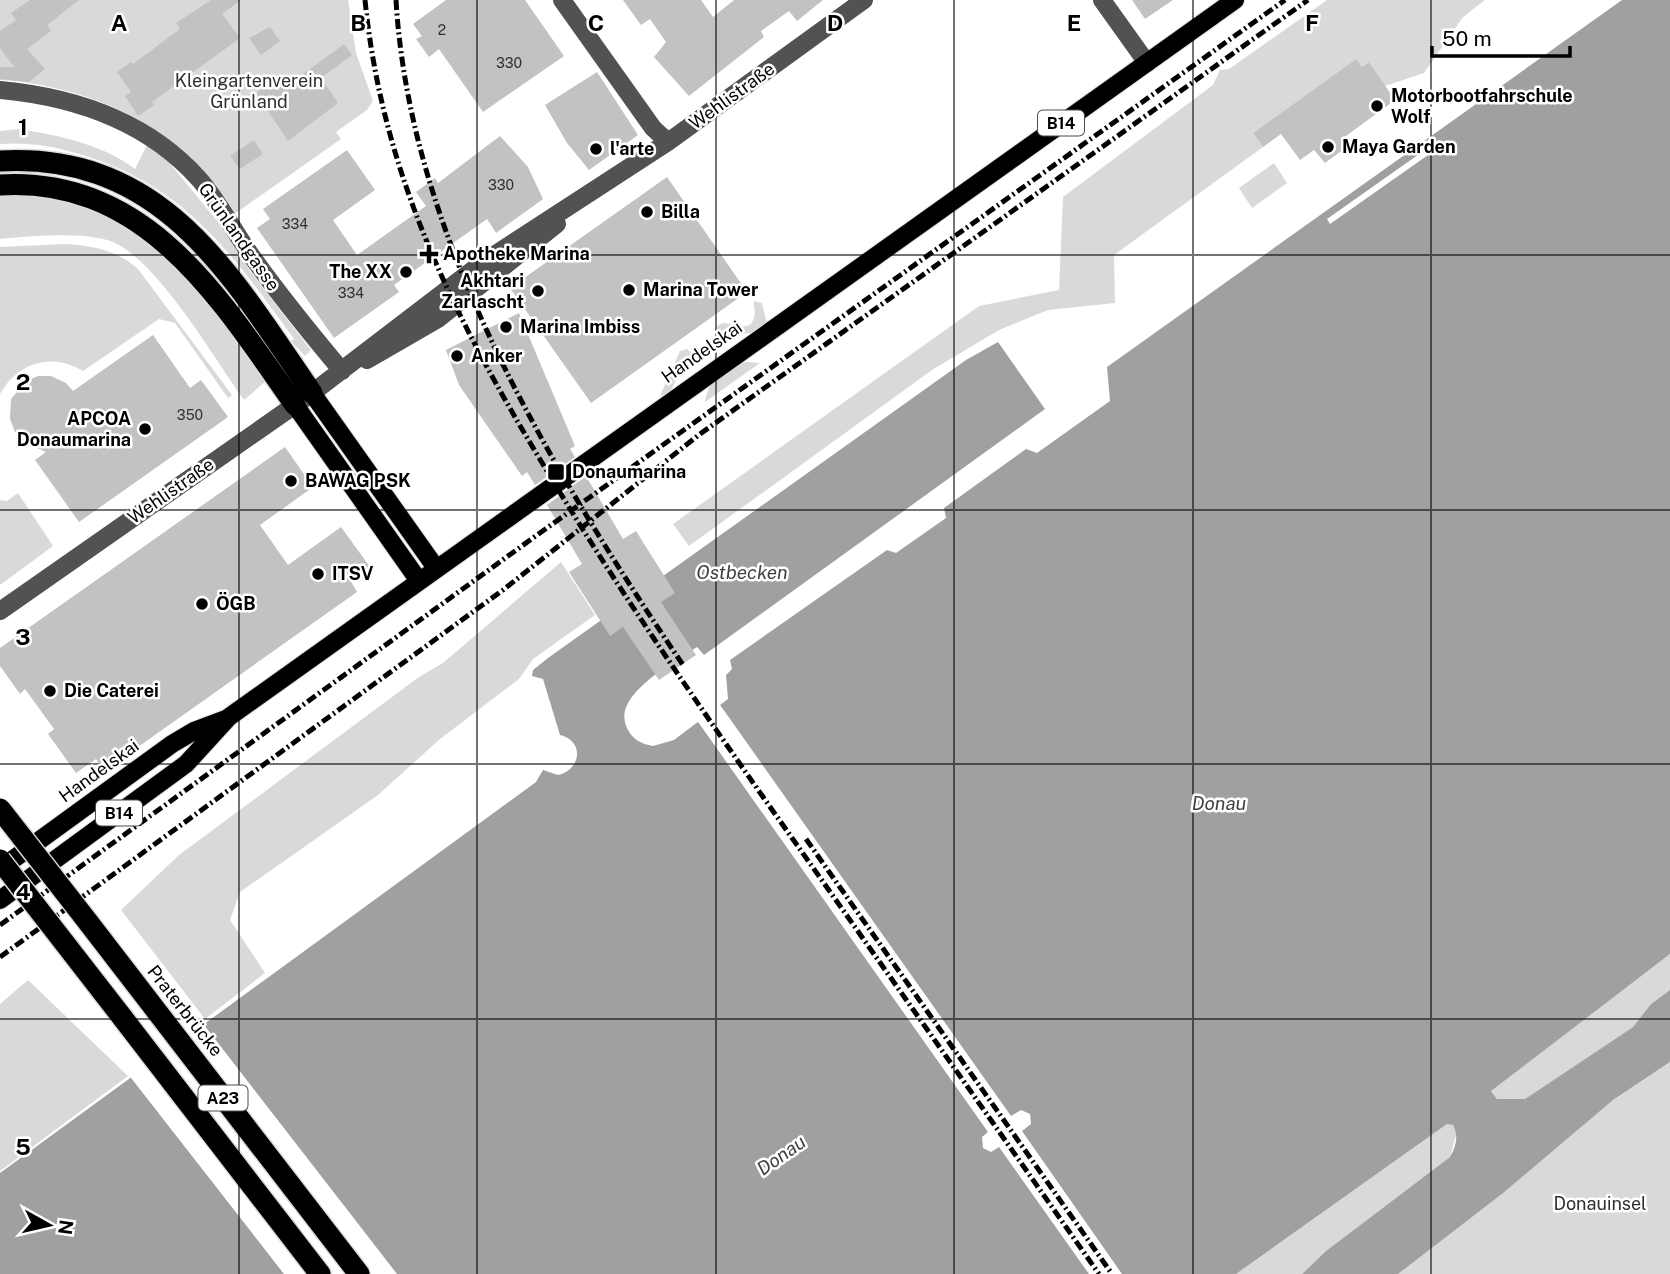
<svg xmlns="http://www.w3.org/2000/svg" width="1670" height="1274" viewBox="0 0 1670 1274" font-family="'Public Sans',sans-serif">
  <style>
    .green { fill: #d9d9d9 }
    .water { fill: #a0a0a0 }
    .pier { fill: #fff }
    .building { fill: #c2c2c2 }
    .lines { fill: none; stroke-linecap: round; stroke-linejoin: round }
    .major-casing { stroke: #dbdbdb; stroke-width: 20 }
    .highway-casing { stroke: #dbdbdb; stroke-width: 24 }
    .minor { stroke: #525252; stroke-width: 18 }
    .major { stroke: #000; stroke-width: 18 }
    .highway { stroke: #000; stroke-width: 21 }
    .rail { stroke: #000; stroke-width: 5; stroke-dasharray: 10 3.5 2 3.5; stroke-linecap: butt }
    .highway-bridge-casing { stroke: #dbdbdb; stroke-width: 24; stroke-linecap: butt }
    .highway-bridge { stroke: #000; stroke-width: 21 }
    .grid { fill: none; stroke: #000; stroke-width: 2; stroke-opacity: 0.55 }
    .poi-dot { fill: #000; stroke: #fff; stroke-width: 2.5 }
    .labels { text-anchor: middle; stroke-width: 5; stroke-linejoin: round; paint-order: stroke }
    .number-label { font-size: 14px; fill: #303030 }
    .shield { fill: #fff; stroke: #4c4c4c; stroke-width: 2 }
    .shield-label { font-size: 16px; font-weight: bold; fill: #000 }
    .park-label { font-size: 18px; fill: #303030; stroke: #fff }
    .street-label { font-size: 18px; fill: #000; stroke: #fff }
    .poi-label { font-size: 18px; font-weight: bold; fill: #000; stroke: #fff; text-anchor: start }
    .water-label { font-size: 19px; font-style: italic; fill: #414141; stroke: #fff }
    .grid-label { font-size: 23px; text-anchor: middle; font-weight: bold; fill: #000; stroke: #fff; stroke-width: 5; stroke-linejoin: round; paint-order: stroke }
  </style>
  <rect width="100%" height="100%" fill="#fff"/>
  <path class="green" d="M0,0H348L356,53L373,101L367,110L336,132L341,139L233,215C208,188 184,155 156,132C120,102 47,82 0,80Z
    M1327,0H1485L1463,17L1424,73L1385,86L1369,62L1362,67L1356,59L1253,133L1263,147L1114,255L1115,303L1048,310L999,330L932,370L689,546L673,524L979,306L1059,290L1063,197L1213,85L1220,70L1229,69Z
    M19,129C57,135 105,145 135,169L147,145L159,150L231,238L250,271L311,350L305,356L291,341L294,339C234,256 183,183 79,154C53,146 28,142 0,144V131Z
    M1274,163L1287,183L1252,208L1239,188Z
    M0,194C14,195 29,193 43,195C148,208 209,302 266,381L244,400C215,360 153,252 107,240C78,232 30,236 0,239Z
    M65,244C95,246 116,250 138,269L232,395L228,398L175,323L159,319L83,371C52,352 18,362 0,394V247Z
    M754,301L762,303L766,320L783,330L780,337L757,332L735,335L725,341L717,335V326L723,323C733,322 749,334 754,318C756,312 753,307 754,301Z
    M687,349L693,354C688,368 675,378 670,393L660,396L680,351Z
    M747,362L760,363L705,402C708,380 725,366 747,362Z
    M18,493L53,546L0,585V500L7,501Z
    M561,562L595,615L533,659L519,679L440,739L378,795L240,892L230,920L265,973L205,1019L121,910L179,855L419,677L443,663Z
    M1670,954V990L1651,1004L1633,1027L1525,1099H1497L1491,1090Z
    M28,980L128,1076L0,1171V1004Z
    M1670,1062V1274H1398L1613,1100Z
    M1447,1124L1453,1125L1457,1132L1450,1157L1326,1251L1302,1274H1236Z"/>
  <path class="water" d="M1622,0H1670V954L1491,1091L1497,1099H1525L1633,1027L1651,1004L1670,990V1062L1613,1100L1503,1193L1398,1274H1302L1326,1251L1450,1157C1456,1146 1459,1137 1453,1125L1447,1124L1236,1274H0V1173L536,782L543,770L558,775C581,770 585,741 560,735L543,679L532,676L533,670L548,658L966,360L998,342L1045,409L704,655L697,647C674,663 611,695 627,728C632,739 641,744 653,746L674,740L728,699L726,675L732,669L730,660L887,550L896,553L946,518L944,508L1026,449L1037,453L1110,401L1107,367Z"/>
  <path class="pier" d="M1439,140L1438,148L1330,224L1327,219Z
    M718,702L1011,1116L1021,1110L1030,1114L1031,1124L1022,1131L1122,1274H1089L999,1147L991,1152L983,1148L982,1137L988,1132L696,719Z
    M201,1021L397,1274H284L128,1074Z"/>
  <path class="building" d="M30,0H79L47,25L51,31L27,49L45,69L29,82L0,79V67H14L0,48V31L16,20L11,13Z
    M211,0H241L222,14L240,38L152,102L154,105L138,116L125,96L131,92L117,72L131,62L133,64L180,29L176,23Z
    M446,0H525L564,56L483,112L439,49L429,57L416,39L422,36L413,24Z
    M623,0H701L713,17L734,0H823L797,21L789,11L761,31L764,37L689,96L654,57L666,42L650,19L641,25Z
    M1132,0H1173L1145,19Z
    M270,27L280,41L261,55L249,38Z
    M344,44L352,55L321,78L338,103L288,141L256,93L271,83L276,90L297,75L299,77Z
    M1356,59L1362,67L1369,62L1395,100L1342,139L1348,146L1325,163L1314,150L1300,160L1281,134L1263,147L1253,133Z
    M597,72L638,135L589,170L567,143L545,105Z
    M500,136L528,167L543,199L496,233L487,219L394,285L399,292L334,338L257,228L270,219L263,209L347,150L375,190L333,220L357,255L426,206L416,192L435,178L438,183Z
    M254,140L263,154L240,169L230,156Z
    M667,177L747,292L591,403L510,288Z
    M519,313L575,446L570,449L575,457L535,485L527,472L522,476L459,385L446,350Z
    M153,335L190,388L201,380L228,417L79,522L35,460L46,452L24,442L15,432L10,419L11,399L26,381L38,376H51L66,383L73,391Z
    M285,447L313,487L260,525L288,565L341,527L370,567L350,580L357,592L104,771L96,759L76,773L48,734L54,729L25,689L20,694L0,666V648Z
    M586,476L623,539L636,531L675,593L661,602L696,655L659,680L623,627L610,636L569,572L582,564L547,505Z"/>
  <g class="lines">
    <g class="major-casing">
      <path id="major" d="M312,393L436,568
        M295,405L419,581
        M0,869L172,744L194,731L226,719
        M0,900L186,764L229,717L1235,0"/>
    </g>
    <g class="highway-casing">
      <path id="highway" d="M0,161C164,152 231,276 312,393
        M0,185C147,176 221,300 295,405
        M88,922L359,1274
        M122,1017L320,1274"/>
    </g>
    <path class="minor" d="M562,0L653,128L668,142
      M1102,0L1147,63
      M0,90C76,97 147,121 199,179C220,203 234,232 253,258C281,297 311,334 342,371
      M367,360L438,319L557,224
      M0,611L312,393L482,263L668,142L864,0"/>
    <use href="#major" class="major"/>
    <use href="#highway" class="highway"/>
    <path class="rail" d="M365,0C382,171 451,311 538,456C609,576 688,690 768,804C879,961 989,1117 1099,1274
      M396,0C410,239 552,471 683,665
      M806,839L1112,1274
      M0,925L537,535L1285,0
      M0,957L503,590L700,434L1308,0"/>
    <g class="highway-bridge-casing">
      <path id="highway-bridge" d="M0,809L88,922
        M0,860L122,1017"/>
    </g>
    <use href="#highway-bridge" class="highway-bridge"/>
  </g>
  <path class="grid" d="M239,0V1274M477,0V1274M716,0V1274M954,0V1274M1193,0V1274M1431,0V1274M0,255H1670M0,510H1670M0,764H1670M0,1019H1670"/>
  <g class="poi-dot">
    <circle cx="1377" cy="106" r="7"/>
    <circle cx="1328" cy="147" r="7"/>
    <circle cx="596" cy="149" r="7"/>
    <circle cx="647" cy="212" r="7"/>
    <path d="M425.5 243.5h7v7h7v7h-7v7h-7v-7h-7v-7h7z"/>
    <circle cx="406" cy="272" r="7"/>
    <circle cx="629" cy="290" r="7"/>
    <circle cx="538" cy="291" r="7"/>
    <circle cx="506" cy="327" r="7"/>
    <circle cx="457" cy="356" r="7"/>
    <circle cx="145" cy="429" r="7"/>
    <rect x="547" y="463" width="18" height="18" rx="3.5"/>
    <circle cx="291" cy="481" r="7"/>
    <circle cx="318" cy="574" r="7"/>
    <circle cx="202" cy="604" r="7"/>
    <circle cx="50" cy="691" r="7"/>
  </g>
  <g class="labels">
    <g class="number-label">
      <text x="442" y="35">2</text>
      <text x="509" y="68">330</text>
      <text x="501" y="190">330</text>
      <text x="295" y="229">334</text>
      <text x="351" y="298">334</text>
      <text x="190" y="420">350</text>
    </g>
    <g class="shield">
      <rect x="1038" y="110.5" width="46" height="25" rx="5"/>
      <rect x="96" y="800.5" width="46" height="25" rx="5"/>
      <rect x="198.5" y="1085.5" width="49" height="25" rx="5"/>
    </g>
    <g class="shield-label">
      <text x="1061" y="129">B14</text>
      <text x="119" y="819">B14</text>
      <text x="223" y="1104">A23</text>
    </g>
    <g class="park-label">
      <text x="249" y="87">Kleingartenverein<tspan x="249" dy="21">Grünland</tspan></text>
      <text x="1600" y="1210">Donauinsel</text>
    </g>
    <g class="street-label">
      <text transform="translate(732 96) rotate(-36)" y="6">Wehlistraße</text>
      <text transform="translate(239 237) rotate(55)" y="6">Grünlandgasse</text>
      <text transform="translate(702 352) rotate(-35)" y="6">Handelskai</text>
      <text transform="translate(171 491) rotate(-35)" y="6">Wehlistraße</text>
      <text transform="translate(99 771) rotate(-36)" y="6">Handelskai</text>
      <text transform="translate(185 1011) rotate(52)" y="6">Praterbrücke</text>
    </g>
    <g class="poi-label">
      <text x="1391" y="102">Motorbootfahrschule<tspan x="1391" dy="21">Wolf</tspan></text>
      <text x="1342" y="153">Maya Garden</text>
      <text x="610" y="155">l'arte</text>
      <text x="661" y="218">Billa</text>
      <text x="443" y="260">Apotheke Marina</text>
      <text x="392" y="278" text-anchor="end">The XX</text>
      <text x="524" y="287" text-anchor="end">Akhtari<tspan x="524" dy="21">Zarlascht</tspan></text>
      <text x="643" y="296">Marina Tower</text>
      <text x="520" y="333">Marina Imbiss</text>
      <text x="471" y="362">Anker</text>
      <text x="131" y="425" text-anchor="end">APCOA<tspan x="131" dy="21">Donaumarina</tspan></text>
      <text x="572" y="478">Donaumarina</text>
      <text x="305" y="487">BAWAG PSK</text>
      <text x="332" y="580">ITSV</text>
      <text x="216" y="610">ÖGB</text>
      <text x="64" y="697">Die Caterei</text>
    </g>
    <g class="water-label">
      <text x="742" y="579">Ostbecken</text>
      <text x="1219" y="810">Donau</text>
      <text transform="translate(781 1155) rotate(-35)" y="7">Donau</text>
    </g>
  </g>
  <g class="grid-label">
    <text x="119" y="31">A</text>
    <text x="358" y="31">B</text>
    <text x="596" y="31">C</text>
    <text x="835" y="31">D</text>
    <text x="1074" y="31">E</text>
    <text x="1312" y="31">F</text>
    <text x="23" y="135">1</text>
    <text x="23" y="390">2</text>
    <text x="23" y="645">3</text>
    <text x="23" y="900">4</text>
    <text x="23" y="1155">5</text>
  </g>
  <g transform="translate(49 1225) rotate(98)" stroke="#ffffff" stroke-width="5" paint-order="stroke">
  <path d="M0-5L12 26L0 18L-12 26Z" fill="#000000"/>
  <text y="-10" font-size="19" font-weight="bold" text-anchor="middle" fill="#000000">N</text>
  </g>
  <path d="M1432 46v10h138v-10" fill="none" stroke="#000000" stroke-width="3.5"/>
  <text x="1442" y="46" font-size="21" fill="#000000" stroke="#ffffff" stroke-width="5" paint-order="stroke">50 m</text>
</svg>
